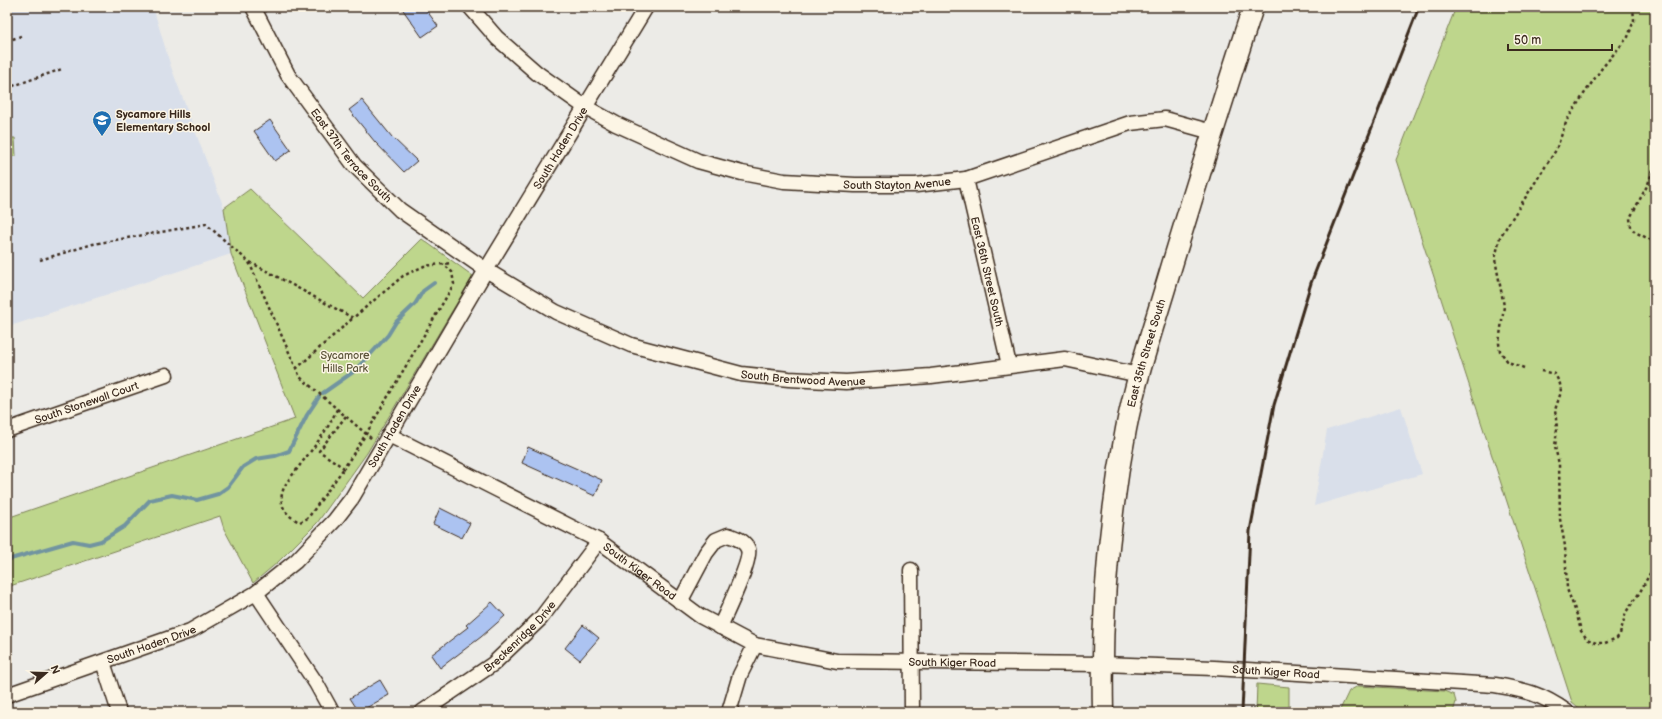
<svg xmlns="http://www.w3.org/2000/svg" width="1662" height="719" viewBox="0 0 1662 719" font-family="'Balsamiq Sans',sans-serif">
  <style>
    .built { fill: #d9dfea }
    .green { fill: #bed68c; stroke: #7c8055 }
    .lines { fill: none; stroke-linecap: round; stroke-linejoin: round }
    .stream { stroke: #7194a0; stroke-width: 4 }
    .building { fill: #acc3f1; stroke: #3b2a1e }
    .street-casing { stroke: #3b2a1e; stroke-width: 17 }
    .secondary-casing { stroke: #3b2a1e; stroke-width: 23 }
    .path { stroke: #3b2a1e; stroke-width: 2.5; stroke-dasharray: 3 3; stroke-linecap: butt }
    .street { stroke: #fcf5e5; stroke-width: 14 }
    .secondary { stroke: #fcf5e5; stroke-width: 20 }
    .rail { stroke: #3b2a1e; stroke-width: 3 }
    .labels { text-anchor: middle; stroke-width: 3; stroke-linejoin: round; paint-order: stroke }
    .poi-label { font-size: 11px; font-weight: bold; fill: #3b2a1e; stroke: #fcf5e5; text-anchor: start }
    .street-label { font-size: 11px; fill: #3b2a1e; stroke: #fcf5e5 }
    .park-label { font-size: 11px; fill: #5c553a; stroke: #fcf5e5 }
  </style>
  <rect width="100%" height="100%" fill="#ecebe7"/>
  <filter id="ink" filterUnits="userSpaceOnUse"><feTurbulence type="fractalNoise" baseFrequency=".025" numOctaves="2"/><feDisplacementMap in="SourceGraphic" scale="8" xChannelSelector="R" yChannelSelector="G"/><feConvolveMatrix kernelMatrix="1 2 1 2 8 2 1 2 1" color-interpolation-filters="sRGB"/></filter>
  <g filter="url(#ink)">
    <path class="built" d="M7,7H153L171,67L224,208L231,254L7,327Z
      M1401,407L1422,474L1314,506L1327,430Z"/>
    <path class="green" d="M1456,7H1655V712H1584L1572,702L1396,160Z
      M7,138H15L16,156L7,157Z
      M250,189L363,298L422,239L473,276L367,453L317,523L278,562L253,583L224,529L220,516L7,587V518L295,419L231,254L224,208Z
      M1257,684L1289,687V712H1256Z
      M1358,686L1444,691L1454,695L1456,702L1453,712H1339L1349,691Z"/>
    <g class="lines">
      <path class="stream" d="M323,393L353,372L369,356L388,335L396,322L415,304L423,291L434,283
        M7,560L73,541L89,544L101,541L125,526L150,500L172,495L197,500L218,494L228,487L243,467L256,459L275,456L289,451L307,415L319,397"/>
    </g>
    <path class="building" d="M401,7H424L438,26L422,37Z
      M362,100L392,137L417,161L404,172L375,142L349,110Z
      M270,120L291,150L275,161L254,131Z
      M528,447L602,480L595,496L522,463Z
      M440,508L470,523L462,538L433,524Z
      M492,602L505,616L481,637L440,668L431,655L468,627L466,625Z
      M583,625L599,638L580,660L565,648Z
      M380,680L389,695L359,712L350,698Z"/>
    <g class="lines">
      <g class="street-casing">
        <g id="street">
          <path id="s1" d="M253,7L288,75L354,165L400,210L486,270L556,312L631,345L741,374L789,379L846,382L931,376L1065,359L1139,375"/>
          <path id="s2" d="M470,7L497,38L537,73L585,107L616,124L698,161L742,173L784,181L855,185H916L966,179L1130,123L1165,119L1212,132"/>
          <path id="s3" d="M966,179L1009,365"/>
          <path id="s4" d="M7,430L166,375"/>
          <path id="s5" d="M389,435L599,541L700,616L755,645L837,661L1102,664L1214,668L1495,685C1525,690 1542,694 1567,712"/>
          <path d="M911,570L912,712"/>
          <path d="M256,593L316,683L332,712"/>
          <path d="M680,602L706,553L716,540L728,535C736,538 744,540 748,549C752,560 726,613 720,627"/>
          <path d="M103,662L119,712"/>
          <path id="s6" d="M7,695L190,631L256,593L296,561L335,520L352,498L486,270L646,7"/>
          <path id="s7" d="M422,712L493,664L541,618L599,541"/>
          <path d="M729,712L740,675L755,645"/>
        </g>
      </g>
      <g class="secondary-casing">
        <g id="secondary">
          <path id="s8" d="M1103,712C1101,617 1108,522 1126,429C1136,377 1154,326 1169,275C1196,185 1224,96 1253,7"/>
        </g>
      </g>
      <path class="path" d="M7,41L21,36
        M7,88L62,69
        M1655,164L1648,184L1630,218L1631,227L1635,232L1655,242
        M40,260L93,244L206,224L249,262L300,377L372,439
        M250,262L353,318L403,276L424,266L452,263
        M1524,368L1508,362L1500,351L1499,343L1504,306L1495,259L1500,237L1556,150L1567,120L1584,94L1602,68L1628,37L1634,20L1633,7
        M296,369L353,318
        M1541,371L1555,374L1560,384L1561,392L1555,410L1557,428L1555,447L1559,464L1560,519L1565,546L1567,589L1577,615L1581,631L1587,639L1596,643H1605L1617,638L1620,634L1626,612L1640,592L1655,564
        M337,409C328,430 314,447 300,465C294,474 284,483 282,494C279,507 289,518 300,522L308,518L344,468
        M346,416L319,451L344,468L366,434L454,284L452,272L443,264"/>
      <use href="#street" class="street"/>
      <use href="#secondary" class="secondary"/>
      <path class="rail" d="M1242,712L1250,531L1274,405L1311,283L1419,7"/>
    </g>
  </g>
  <defs>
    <g id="school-pin" transform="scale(1)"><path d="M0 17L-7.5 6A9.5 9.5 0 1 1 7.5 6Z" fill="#1f6fb2" stroke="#fcf5e5"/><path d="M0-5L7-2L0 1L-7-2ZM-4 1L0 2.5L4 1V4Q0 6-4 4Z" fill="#fff"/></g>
  </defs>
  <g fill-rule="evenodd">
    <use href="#school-pin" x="102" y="120"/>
  </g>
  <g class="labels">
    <g class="poi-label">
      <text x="116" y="118">Sycamore Hills<tspan x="116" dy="13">Elementary School</tspan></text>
    </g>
    <g class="street-label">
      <text dy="4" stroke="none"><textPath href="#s6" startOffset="813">South Haden Drive</textPath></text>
      <text dy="4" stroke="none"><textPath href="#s1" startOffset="179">East 37th Terrace South</textPath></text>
      <text dy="4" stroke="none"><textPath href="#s2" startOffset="480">South Stayton Avenue</textPath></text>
      <text dy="4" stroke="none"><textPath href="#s3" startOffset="95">East 36th Street South</textPath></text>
      <text dy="4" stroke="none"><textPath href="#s8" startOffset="363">East 35th Street South</textPath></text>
      <text dy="4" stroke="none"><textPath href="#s1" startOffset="697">South Brentwood Avenue</textPath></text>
      <text dy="4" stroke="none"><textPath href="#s4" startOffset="84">South Stonewall Court</textPath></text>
      <text dy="4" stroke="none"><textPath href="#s6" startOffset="489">South Haden Drive</textPath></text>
      <text dy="4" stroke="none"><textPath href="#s5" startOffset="286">South Kiger Road</textPath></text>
      <text dy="4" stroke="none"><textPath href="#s7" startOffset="124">Breckenridge Drive</textPath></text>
      <text dy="4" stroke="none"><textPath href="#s6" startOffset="153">South Haden Drive</textPath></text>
      <text dy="4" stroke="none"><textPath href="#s5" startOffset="622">South Kiger Road</textPath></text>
      <text dy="4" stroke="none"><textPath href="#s5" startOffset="946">South Kiger Road</textPath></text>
    </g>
    <g class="park-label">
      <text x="345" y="359">Sycamore<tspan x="345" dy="13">Hills Park</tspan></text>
    </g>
  </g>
  <rect width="1662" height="719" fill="none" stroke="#fcf5e5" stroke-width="24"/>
  <rect x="12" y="12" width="1638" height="695" fill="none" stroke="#3b2a1e" stroke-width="1.5" filter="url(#ink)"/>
  <g transform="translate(46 673) rotate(70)" stroke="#fcf5e5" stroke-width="3" paint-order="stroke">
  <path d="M0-3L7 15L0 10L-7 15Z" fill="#3b2a1e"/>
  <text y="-6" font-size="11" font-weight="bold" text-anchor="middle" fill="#3b2a1e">N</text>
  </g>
  <path d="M1508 44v6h104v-6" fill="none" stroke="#3b2a1e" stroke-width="2"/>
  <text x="1514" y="44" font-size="12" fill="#3b2a1e" stroke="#fcf5e5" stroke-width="3" paint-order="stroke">50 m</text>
</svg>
